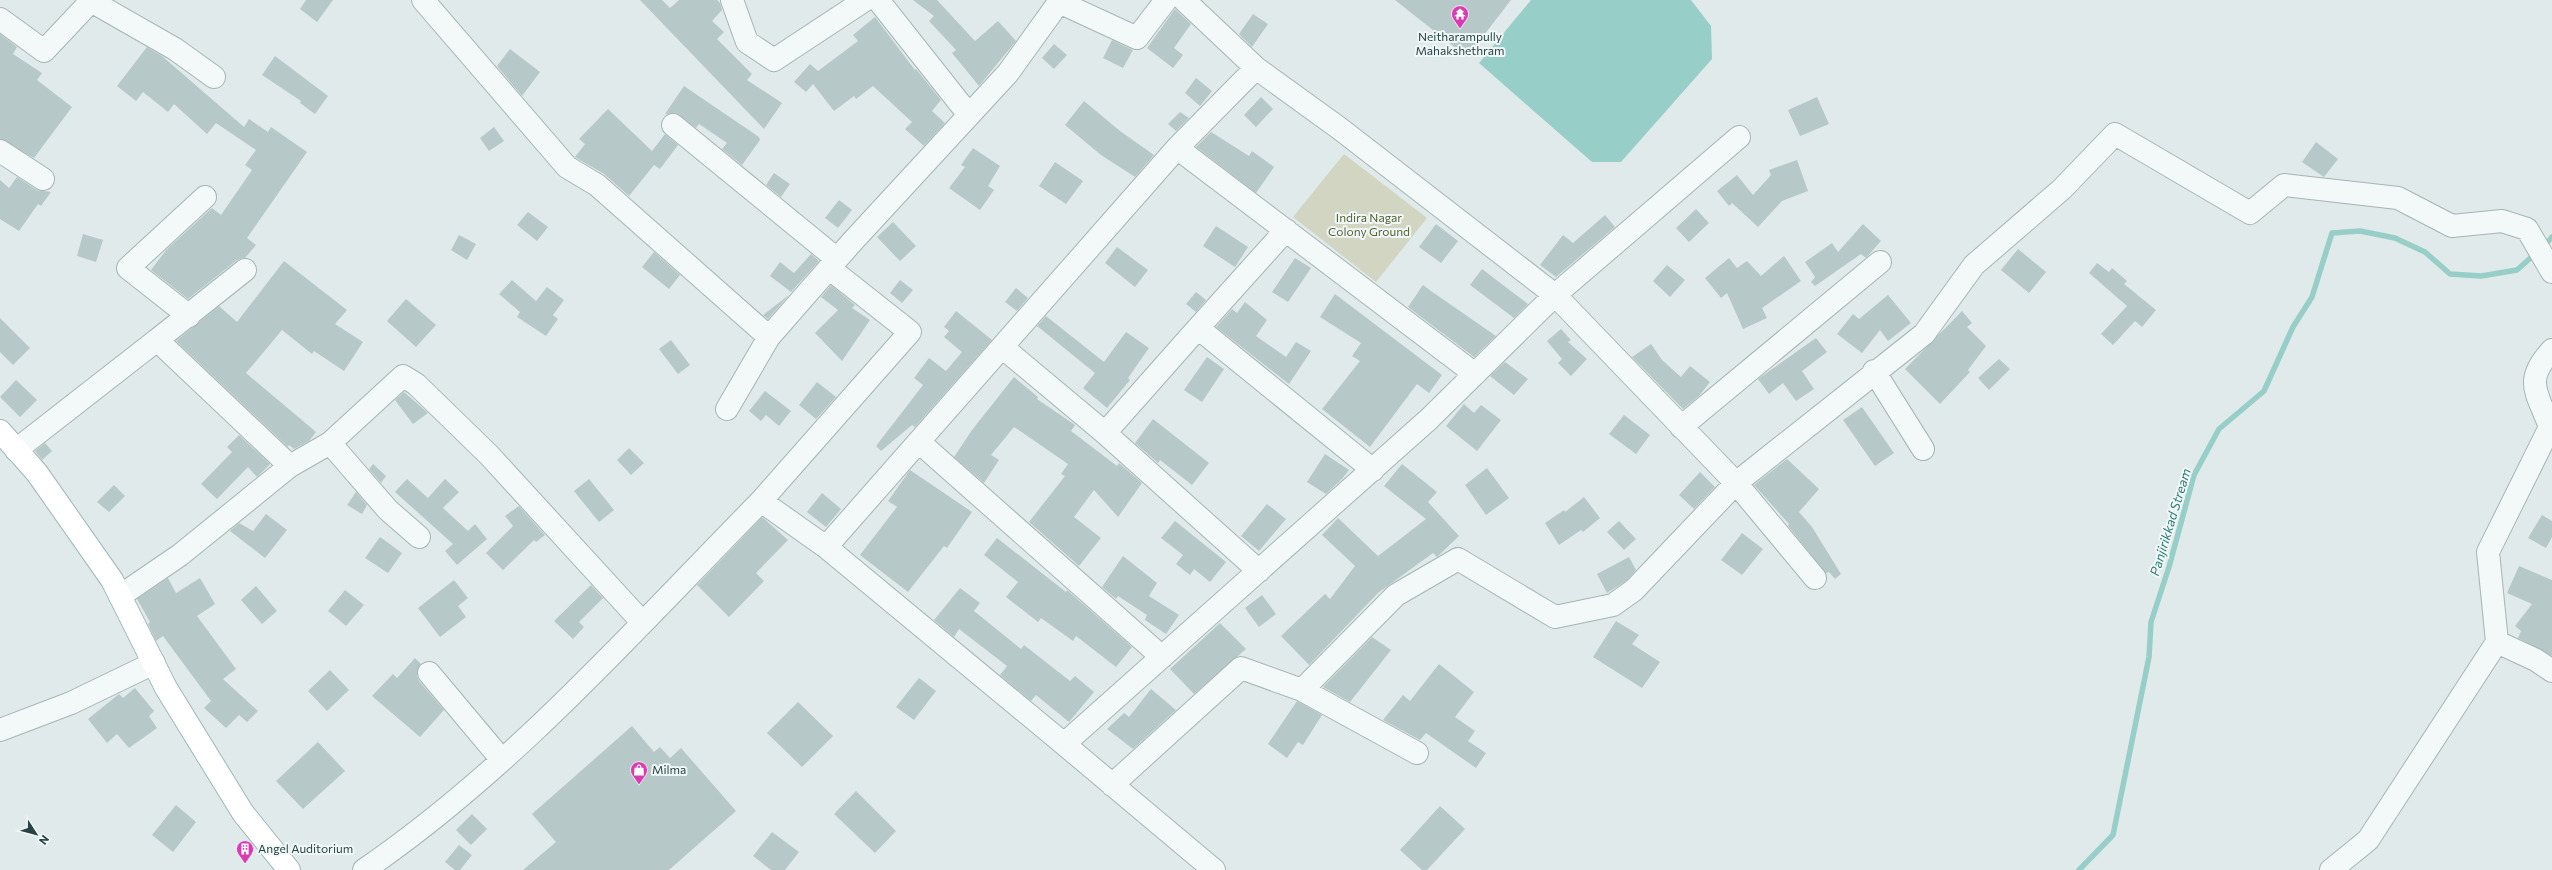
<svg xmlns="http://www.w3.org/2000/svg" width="2552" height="870" viewBox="0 0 2552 870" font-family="Commissioner,sans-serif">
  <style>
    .green { fill: #d2d5c1 }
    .water { fill: #98cec8 }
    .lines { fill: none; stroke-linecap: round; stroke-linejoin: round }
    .stream { stroke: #98cec8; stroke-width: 5.5 }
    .building { fill: #b7c8c9 }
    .minor-casing { stroke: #a5b5b5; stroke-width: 24 }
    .major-casing { stroke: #9eb7b7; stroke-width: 24 }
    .minor { stroke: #f3f8f8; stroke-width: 22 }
    .major { stroke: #fff; stroke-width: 22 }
    .labels { text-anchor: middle; stroke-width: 4; stroke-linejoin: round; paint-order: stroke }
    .poi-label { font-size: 12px; fill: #274344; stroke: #f0f8f7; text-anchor: start }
    .park-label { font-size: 12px; fill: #576133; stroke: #f0f8f7 }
    .water-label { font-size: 13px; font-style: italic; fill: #2d7b77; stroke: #f0f8f7 }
  </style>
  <rect width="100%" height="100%" fill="#e0eaea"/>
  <path class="green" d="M1344,154L1427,218L1376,282L1293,217Z"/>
  <path class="water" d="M1531,0H1691L1711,26L1712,59L1621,162H1592L1479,63Z"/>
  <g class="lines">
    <path class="stream" d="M2543,247L2552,237
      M2079,870L2113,835L2149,657L2151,622L2169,567L2194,475L2219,429L2264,391L2293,327L2312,297L2332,233L2360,231L2395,238L2425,252L2450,274L2481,276L2517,270L2536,253"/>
  </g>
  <path class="building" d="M306,0H333L317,22L300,9Z
    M640,0H662L670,8L679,0H717L720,3L722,10L712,21L724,32L717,39L752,74L747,80L782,103L764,129Z
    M913,0H937L975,41L998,21L1016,41L979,86L952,53L956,50L929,21L934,16Z
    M1395,0H1511L1467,57Z
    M1175,9L1191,24L1174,48L1183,55L1173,68L1147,48Z
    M1253,14L1268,24L1252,47L1239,34Z
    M875,17L915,70L916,69L941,100L932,111L945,123L924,146L905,129L912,122L873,86L856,99L854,96L834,111L813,84L806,92L794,82L810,64L818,71L858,41L853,35Z
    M0,34L17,47L13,54L42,73L37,80L72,107L34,158L0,139Z
    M1112,40L1133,50L1123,68L1103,58Z
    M1054,44L1067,55L1054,69L1042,58Z
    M147,47L162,56L244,127L249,119L268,132L271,127L307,152L247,238L256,245L245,258L237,260L188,299L151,270L167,249L212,208L221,215L252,170L245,165L256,150L216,123L207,134L174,104L168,112L143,92L136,101L117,86Z
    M510,49L540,72L522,96L497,66Z
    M275,56L328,96L315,114L300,103L301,101L262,75Z
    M1196,78L1212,91L1200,106L1185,93Z
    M684,86L759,137L760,140L742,165L722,149L727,143L699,124L696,128L675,113L665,114Z
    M1261,97L1273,109L1256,127L1244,115Z
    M1817,97L1829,124L1800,136L1788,110Z
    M1084,101L1120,131L1154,155L1135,177L1101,155L1065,125Z
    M608,109L652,151L665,134L678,145L660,169L654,165L629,196L604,174L575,157L585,144L579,139Z
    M1180,112L1189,118L1176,131L1168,124Z
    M494,127L504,141L489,151L480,138Z
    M1211,132L1249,156L1252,151L1274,167L1256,193L1196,147Z
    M2316,142L2338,159L2324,177L2302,162Z
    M973,148L1000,166L988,186L994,190L980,210L949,188L965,167L961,165Z
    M1797,160L1808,191L1782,201L1758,227L1732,203L1729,206L1717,191L1737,175L1753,195L1771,175L1769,170Z
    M1055,162L1083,181L1066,204L1039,186Z
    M774,173L790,184L781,197L766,185Z
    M17,177L37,190L51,192L41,206L38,204L19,231L0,219V180L9,188Z
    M839,200L852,210L838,228L825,218Z
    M1696,209L1709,223L1689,242L1676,228Z
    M528,212L548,227L537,241L517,225Z
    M1605,215L1615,227L1556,277L1540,265L1563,235L1573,243Z
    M893,222L916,246L900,261L877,237Z
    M1436,224L1458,241L1441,263L1419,247Z
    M1863,224L1881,241L1866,258L1861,254L1815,286L1811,282L1815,277L1805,262L1832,243L1838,252Z
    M1216,226L1248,247L1235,267L1203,246Z
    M83,234L103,240L96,262L77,256Z
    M459,235L476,244L467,260L451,250Z
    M1117,247L1148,270L1135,287L1105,263Z
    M2018,249L2046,272L2029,293L2001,270Z
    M654,252L680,275L669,289L642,267Z
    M811,254L819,261L791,292L770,276L780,262L794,273Z
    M1784,256L1801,281L1762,308L1767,318L1743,329L1727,293L1721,298L1705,278L1729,258L1737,268L1747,261L1761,276Z
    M1295,258L1311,268L1288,302L1272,292Z
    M284,261L347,310L335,324L363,342L344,371L314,351L312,354L282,330L246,373L316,432L309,441L294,449L289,445L288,447L176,341L219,306L237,322Z
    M2097,263L2109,272L2112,268L2127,281L2124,284L2156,310L2142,327L2135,321L2113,345L2101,334L2127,306L2089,273Z
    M1667,265L1685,280L1670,297L1653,281Z
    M1482,269L1528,304L1514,318L1470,285Z
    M512,280L536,301L547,287L564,300L553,315L558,319L546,336L517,317L520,312L499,294Z
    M900,280L913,290L902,303L890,293Z
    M831,285L855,305L852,308L870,320L842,361L815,333L838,310L821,297Z
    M1423,285L1431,291L1496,336L1474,357L1408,307Z
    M1016,288L1028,298L1017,311L1005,302Z
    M1196,292L1206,300L1196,312L1186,304Z
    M1335,294L1442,375L1429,393L1417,384L1370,447L1322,409L1360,361L1352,356L1361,343L1320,317Z
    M789,295L768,319L763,315Z
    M1888,295L1911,323L1888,341L1880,330L1862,353L1837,334L1853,314L1859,319Z
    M406,299L436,325L416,347L387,321Z
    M1245,302L1267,320L1256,336L1286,357L1296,342L1311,351L1289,384L1216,327L1232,309L1237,313Z
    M956,311L992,340L915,427L912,425L881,451L876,446L923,385L914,378L929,358L946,371L962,352L944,337L949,331L944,327Z
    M1962,311L1972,323L1967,327L1986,346L1968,370L1970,372L1940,404L1905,369Z
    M1046,316L1104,362L1126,332L1149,348L1128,378L1130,380L1107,408L1083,388L1095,373L1037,326Z
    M0,318L30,348L13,365L0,352Z
    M1561,329L1571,340L1568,342L1587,359L1571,376L1558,363L1562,359L1547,341Z
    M1816,338L1827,352L1802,371L1814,389L1796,401L1783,383L1769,394L1758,379Z
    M671,340L690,365L678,374L659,349Z
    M1651,344L1662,360L1681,377L1690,366L1710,382L1699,396L1683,409L1632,357Z
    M1207,357L1224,369L1202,402L1184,390Z
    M1999,359L2010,369L1989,390L1978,378Z
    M1505,362L1528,379L1514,395L1490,376Z
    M1014,377L1038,397L1037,399L1075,425L1071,431L1117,466L1119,463L1142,483L1118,517L1094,490L1074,517L1101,538L1079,566L1029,522L1065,476L1061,474L1068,464L1014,427L991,455L999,460L984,483L954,457L972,430Z
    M16,380L37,400L20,417L0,397Z
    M817,382L836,397L816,419L799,405Z
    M765,391L791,411L779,426L766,415L761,421L749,411Z
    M404,392L428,413L413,424L395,400Z
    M1464,404L1474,413L1481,405L1501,420L1477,451L1446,426Z
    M1862,407L1894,453L1875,466L1843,420Z
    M1624,415L1650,435L1636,454L1609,434Z
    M1153,419L1209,463L1192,485L1160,460L1158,463L1135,443Z
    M239,435L270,464L257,477L248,467L217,499L201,484L232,452L227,447Z
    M45,443L52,451L42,460L35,451Z
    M629,448L644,463L631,475L617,460Z
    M1325,454L1349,470L1342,479L1326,494L1307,482Z
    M1787,459L1819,489L1799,512L1812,527L1841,574L1835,579L1829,572L1826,573L1788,526L1789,524L1754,485Z
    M373,464L386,476L381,483L369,469Z
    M1402,464L1437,492L1428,502L1459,536L1437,557L1433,553L1378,593L1309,665L1281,636L1325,594L1330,599L1355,566L1322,535L1338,518L1378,556L1426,519L1384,486Z
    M1487,468L1509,498L1486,515L1465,485Z
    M910,470L972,512L947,548L944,546L908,592L860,555L897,507L888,501Z
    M1700,472L1715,487L1694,509L1679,495Z
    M407,479L428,498L445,479L459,492L443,508L468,531L475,524L487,539L457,565L445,551L453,544L395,492Z
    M589,479L614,510L599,522L574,491Z
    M114,485L125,496L109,512L97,502Z
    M356,492L367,505L362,514L347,505Z
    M822,493L841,509L826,527L807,512Z
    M1584,497L1600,518L1583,532L1581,530L1559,545L1545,523L1564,510L1565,512Z
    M1267,504L1286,519L1259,551L1241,536Z
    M519,506L545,535L536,542L534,540L503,570L486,553L513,526L505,516Z
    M266,514L287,530L265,558L230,531L239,523L253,531Z
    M2542,515L2552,521V537L2546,548L2528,538Z
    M762,517L788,540L756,573L764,581L729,617L697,585Z
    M1175,521L1226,562L1210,582L1194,569L1190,575L1176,564L1183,555L1161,538Z
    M1619,521L1636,539L1624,550L1607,532Z
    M1742,533L1763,549L1742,575L1721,560Z
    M380,537L402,553L388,573L365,558Z
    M997,538L1066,592L1067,590L1132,647L1116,667L1076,636L1073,641L1041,618L1038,622L1006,597L1018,582L984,555Z
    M1123,556L1157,583L1149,596L1179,615L1166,634L1145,620L1147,615L1118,596L1116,599L1102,587Z
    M1629,557L1636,570L1626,581L1607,593L1597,574Z
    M2519,566L2552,580V656L2518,638L2521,631L2515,626L2532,604L2507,593Z
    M168,578L176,593L200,578L215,604L197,616L236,669L223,679L258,711L247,722L239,715L226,728L204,708L211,701L163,636L156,641L148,624L150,622L137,599Z
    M454,580L468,598L458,606L466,617L440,637L418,608Z
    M591,585L603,598L579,622L584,627L573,639L554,621Z
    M256,586L277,611L262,624L241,600Z
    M960,588L980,603L974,611L1021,649L1024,645L1070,681L1075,676L1094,692L1069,722L1036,695L1031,701L1000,675L1007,666L959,629L954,637L934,620Z
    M345,590L364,605L346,626L328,611Z
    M1262,595L1276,614L1259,627L1245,608Z
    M1616,621L1639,635L1632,644L1660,662L1642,688L1593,657Z
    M1220,623L1246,649L1194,694L1170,669Z
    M1372,637L1391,650L1350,702L1323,687Z
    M415,658L421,664L417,675L419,681L444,710L420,737L372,696L393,674L397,678Z
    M1439,664L1474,692L1455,717L1475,731L1468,741L1486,753L1476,768L1426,733L1420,740L1383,720L1403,695L1410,701Z
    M330,670L349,690L327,711L308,691Z
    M919,678L936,691L914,720L896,707Z
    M135,688L154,711L149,716L157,728L129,748L117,734L107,743L88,719L119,694L123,698Z
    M1151,689L1176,710L1133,749L1107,729L1124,713L1129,717Z
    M1297,701L1322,715L1303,745L1298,742L1287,758L1268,744Z
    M798,702L833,736L802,767L767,733Z
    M632,726L654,752L660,747L670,758L681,748L736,811L669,870H523L556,842L532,814Z
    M318,742L345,771L303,809L276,781Z
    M856,791L896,831L875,853L834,814Z
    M176,805L196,822L173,852L152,835Z
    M1440,806L1465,829L1427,870H1422L1400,850Z
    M472,814L487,829L471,845L456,830Z
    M772,832L799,852L785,870H771L753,856Z
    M459,845L472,855L460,870H455L445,862Z"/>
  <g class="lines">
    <g class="minor-casing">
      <path id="minor" d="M423,0L567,167L597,185L769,337L727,409
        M732,0L747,42L774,60L865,0
        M878,0L969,115
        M1184,0L1256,68
        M91,1L175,49L214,77
        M0,19L44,51L92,0
        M673,125L837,259
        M1177,148L1475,374
        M0,151L43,179
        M1286,230L1198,328L1373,470
        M189,316L128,268L205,197
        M1198,328L1105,433L1259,571
        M769,337L852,242L1008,73L1059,2L1137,38L1166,0
        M157,340L245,270
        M1002,347L1105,433
        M1874,371L1923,449
        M1681,427L1880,262
        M919,442L1162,657
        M330,443L388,510L419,537
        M16,450L157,340L290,466
        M761,501L910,332L829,268
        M826,547L1064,744L1429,419L1555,295L1739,137
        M120,596L180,555L290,466L330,443L403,376L416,384L489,455L642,622
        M2497,642L2536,660L2552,671
        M429,673L502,760
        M1302,690L1396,595L1458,559L1555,617L1613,605L1634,590L1736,483L1815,578
        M0,730L71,703L154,663
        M1064,744L1214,870
        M1112,785L1241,668L1302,690L1417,753
        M364,870C513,768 635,629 761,501L826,547L1177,148L1256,68L1339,128L1555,295L1736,483L1924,334L1974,265L2062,189L2115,134L2250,213L2284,185L2398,198L2452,226L2502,221L2527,229L2552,272
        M2331,870L2368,840L2497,642L2488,552L2550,427C2537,392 2523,381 2552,350"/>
    </g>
    <g class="major-casing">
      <path id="major" d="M0,431L37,473L112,580L166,688L243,813L289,870"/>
    </g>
    <use href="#minor" class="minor"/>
    <use href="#major" class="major"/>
  </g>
  <defs>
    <g id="temple-pin" transform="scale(0.9)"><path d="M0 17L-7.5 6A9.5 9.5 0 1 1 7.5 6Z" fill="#da3bb4" stroke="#f0f8f7"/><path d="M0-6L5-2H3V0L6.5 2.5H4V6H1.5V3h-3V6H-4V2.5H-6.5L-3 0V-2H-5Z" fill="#fff"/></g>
    <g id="shop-pin" transform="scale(0.9)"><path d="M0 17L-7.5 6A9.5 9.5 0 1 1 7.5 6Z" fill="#da3bb4" stroke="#f0f8f7"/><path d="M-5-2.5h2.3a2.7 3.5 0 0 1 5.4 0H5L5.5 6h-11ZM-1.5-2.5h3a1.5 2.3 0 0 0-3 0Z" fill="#fff"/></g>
    <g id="building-pin" transform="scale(0.9)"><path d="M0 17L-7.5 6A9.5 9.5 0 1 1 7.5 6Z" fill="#da3bb4" stroke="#f0f8f7"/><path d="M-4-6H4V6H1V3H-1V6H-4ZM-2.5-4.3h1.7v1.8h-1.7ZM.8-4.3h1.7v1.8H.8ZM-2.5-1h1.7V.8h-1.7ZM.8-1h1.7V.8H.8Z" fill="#fff"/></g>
  </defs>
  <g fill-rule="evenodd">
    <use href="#temple-pin" x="1460" y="14"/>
    <use href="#shop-pin" x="639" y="770"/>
    <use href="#building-pin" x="245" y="849"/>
  </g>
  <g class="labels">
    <g class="poi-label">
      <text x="1460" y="41" text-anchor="middle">Neitharampully<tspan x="1460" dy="14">Mahakshethram</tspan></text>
      <text x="652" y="774">Milma</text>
      <text x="258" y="853">Angel Auditorium</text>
    </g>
    <g class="park-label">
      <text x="1369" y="222">Indira Nagar<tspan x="1369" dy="14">Colony Ground</tspan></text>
    </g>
    <g class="water-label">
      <text transform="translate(2170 522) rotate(-73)" y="5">Panjirikkad Stream</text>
    </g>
  </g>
  <g transform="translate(36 834) rotate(126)" stroke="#f0f8f7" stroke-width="3" paint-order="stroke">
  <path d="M0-3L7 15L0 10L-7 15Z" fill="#274344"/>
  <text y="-6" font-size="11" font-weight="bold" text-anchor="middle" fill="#274344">N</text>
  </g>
</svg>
